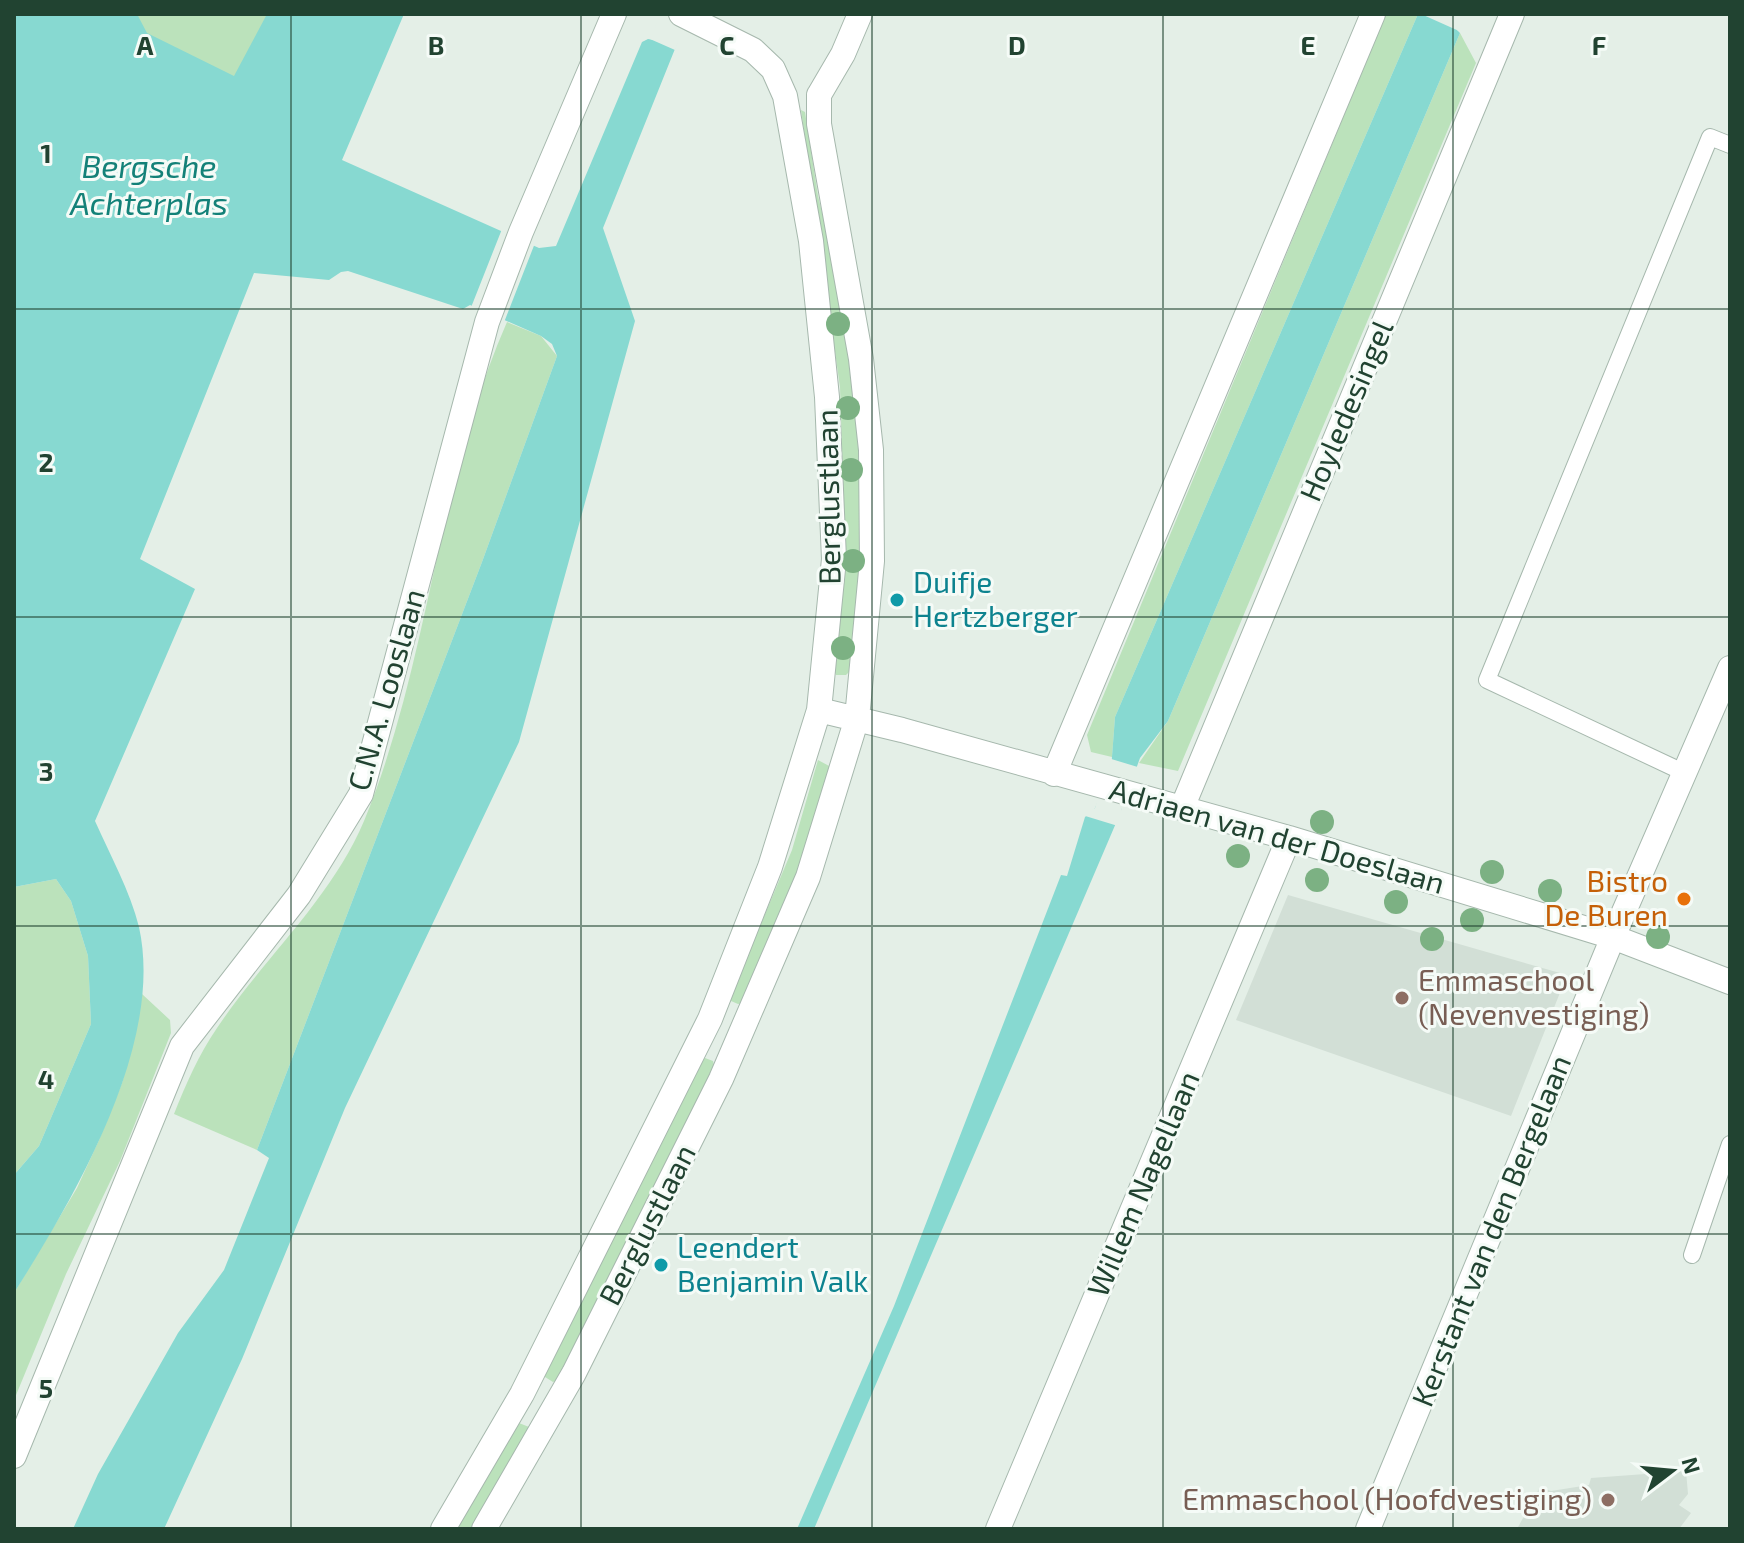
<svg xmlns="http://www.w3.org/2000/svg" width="1744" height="1543" viewBox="0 0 1744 1543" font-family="'Exo 2',sans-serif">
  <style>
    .built { fill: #d2dfd6 }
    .green { fill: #bbe2bb }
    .water { fill: #87d9d1 }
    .pier { fill: #e4efe7 }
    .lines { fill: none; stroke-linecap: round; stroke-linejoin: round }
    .service-casing { stroke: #a6b8ad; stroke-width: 18 }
    .minor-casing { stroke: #a6b8ad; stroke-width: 26 }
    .service { stroke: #fff; stroke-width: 16 }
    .minor { stroke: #fff; stroke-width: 24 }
    .tree { fill: #7cb183 }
    .grid { fill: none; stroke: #214331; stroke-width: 2; stroke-opacity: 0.55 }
    .culture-dot { fill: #0f9aa8; stroke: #f5fbf7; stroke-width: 3 }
    .food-dot { fill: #e8710a; stroke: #f5fbf7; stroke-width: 3 }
    .education-dot { fill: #8d6e63; stroke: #f5fbf7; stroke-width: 3 }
    .labels { text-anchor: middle; stroke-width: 6; stroke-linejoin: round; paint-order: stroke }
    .street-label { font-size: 30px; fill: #214331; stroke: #f5fbf7 }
    .culture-label { font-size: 30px; fill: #0d838f; stroke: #f5fbf7; text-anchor: start }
    .food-label { font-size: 30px; fill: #c56008; stroke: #f5fbf7; text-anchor: end }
    .education-label { font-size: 30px; fill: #785e54; stroke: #f5fbf7; text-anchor: start }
    .water-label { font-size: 32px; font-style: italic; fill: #138178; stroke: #f5fbf7 }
    .grid-label { font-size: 26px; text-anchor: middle; font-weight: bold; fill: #214331; stroke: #f5fbf7; stroke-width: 6; stroke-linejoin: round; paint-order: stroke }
  </style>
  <rect width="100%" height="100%" fill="#e4efe7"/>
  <path class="built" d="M1288,895L1567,975L1511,1116L1236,1020Z
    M1686,1471L1688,1494L1679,1505L1691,1513L1679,1529H1517L1540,1487L1551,1491L1589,1485L1591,1478Z"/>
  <path class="green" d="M99,14H273L235,94Z
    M1386,14H1418L1115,717L1112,757L1091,752L1087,735Z
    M1460,33L1476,63L1178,771L1139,763L1168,721Z
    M801,110L805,112L818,196L841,291L855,382L862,537L850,671L846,675H836L834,670L845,539L840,387Z
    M507,322L541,336L557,356L482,562L257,1150L174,1114C186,1084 199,1054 217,1028C264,958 331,899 364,821C430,661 437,481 507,322Z
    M818,760L831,767L805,856L743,1003L738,1004L731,1001V995L792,850Z
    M56,879L71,901L88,956L91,1024L39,1146L14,1175V887Z
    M142,994L170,1020L171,1033L120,1161L66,1274L14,1400V1293L77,1188L99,1140L122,1083L133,1043Z
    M705,1058L713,1061L714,1065L667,1165L558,1380L553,1382L545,1377L544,1373L597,1271L700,1060Z
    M519,1423L529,1427L528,1433L470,1529H453L515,1425Z"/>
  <path class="water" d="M14,14H137L147,33L234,76L267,14H404L342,160L539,248L556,246L642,42L648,39L654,40L689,14L603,228L635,321L519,742L345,1108L242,1359L164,1529H73L98,1474L178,1333L224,1270L269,1158L257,1150L482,562L557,356L552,344L541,336L470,305L463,309L348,271L341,272L329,280L254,273L140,559L195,589L95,821C110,855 130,891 139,927C165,1044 74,1198 14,1293V1175L39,1146L91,1024L88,956L71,901L56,879L14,887Z
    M1418,14H1468L1464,16L1457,30L1460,33L1168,721L1140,758L1119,816L814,1529H797L894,1306L1061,875L1067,876L1085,817L1095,808L1111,770L1115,717Z"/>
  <path class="pier" d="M661,14H691L675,50L650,39Z
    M1421,14H1460L1465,16L1459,31Z
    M502,229L535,243L503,325L470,310Z
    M1108,758L1141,768L1139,775L1134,778L1125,808H1122L1118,826L1082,815L1095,808L1104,776L1108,775L1110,770Z"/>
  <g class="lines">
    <g class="service-casing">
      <path id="service" d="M1683,772L1487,680L1710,137L1730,145
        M1692,1255L1730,1144"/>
    </g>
    <g class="minor-casing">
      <path id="minor" d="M819,95L843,54L860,14
        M819,710L902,730L1289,838L1613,937L1730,982
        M1054,774L1373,14
        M1182,808L1512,14
        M14,1456L182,1046L299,895L361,794L487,322L521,232L614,14
        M443,1529L522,1394L710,1019L770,867L819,710L834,559L827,397L811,241L785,96L773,69L753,50L681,14
        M484,1529L574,1373L721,1079L808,877L857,718L872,561L871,450L861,359L819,124V95
        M998,1529L1289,838
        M1368,1529L1613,937L1730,668"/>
    </g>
    <use href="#service" class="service"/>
    <use href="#minor" class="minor"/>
  </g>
  <g class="tree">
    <circle cx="838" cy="324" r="12"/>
    <circle cx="848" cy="408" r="12"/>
    <circle cx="851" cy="470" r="12"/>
    <circle cx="853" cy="561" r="12"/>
    <circle cx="843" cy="648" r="12"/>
    <circle cx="1322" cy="822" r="12"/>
    <circle cx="1238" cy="856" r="12"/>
    <circle cx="1492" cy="872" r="12"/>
    <circle cx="1317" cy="880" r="12"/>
    <circle cx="1550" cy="891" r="12"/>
    <circle cx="1396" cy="902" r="12"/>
    <circle cx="1472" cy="920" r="12"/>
    <circle cx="1658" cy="937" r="12"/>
    <circle cx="1432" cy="939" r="12"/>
  </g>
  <path class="grid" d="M291,14V1529M581,14V1529M872,14V1529M1163,14V1529M1453,14V1529M14,309H1730M14,617H1730M14,926H1730M14,1234H1730"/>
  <g class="culture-dot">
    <circle cx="897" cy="600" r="8"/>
    <circle cx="661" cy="1265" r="8"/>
  </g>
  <circle class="food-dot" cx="1684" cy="899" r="8"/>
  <g class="education-dot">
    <circle cx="1402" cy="998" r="8"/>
    <circle cx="1608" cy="1500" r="8"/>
  </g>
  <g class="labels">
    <g class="street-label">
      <text transform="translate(1347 411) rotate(-67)" y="10">Hoyledesingel</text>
      <text transform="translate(829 497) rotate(-91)" y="10">Berglustlaan</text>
      <text transform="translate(387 690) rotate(-74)" y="10">C.N.A. Looslaan</text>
      <text transform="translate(1277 837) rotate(16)" y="10">Adriaen van der Doeslaan</text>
      <text transform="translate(1144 1184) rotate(-67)" y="10">Willem Nagellaan</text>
      <text transform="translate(648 1225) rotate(-63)" y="10">Berglustlaan</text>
      <text transform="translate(1492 1231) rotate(-68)" y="10">Kerstant van den Bergelaan</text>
    </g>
    <g class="culture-label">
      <text x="913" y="593">Duifje<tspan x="913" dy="34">Hertzberger</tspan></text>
      <text x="677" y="1258">Leendert<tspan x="677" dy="34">Benjamin Valk</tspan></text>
    </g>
    <g class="food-label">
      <text x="1668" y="892">Bistro<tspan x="1668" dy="34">De Buren</tspan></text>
    </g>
    <g class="education-label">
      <text x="1418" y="991">Emmaschool<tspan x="1418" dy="34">(Nevenvestiging)</tspan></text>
      <text x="1592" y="1510" text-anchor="end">Emmaschool (Hoofdvestiging)</text>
    </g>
    <g class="water-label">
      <text x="149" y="178">Bergsche<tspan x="149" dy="37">Achterplas</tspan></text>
    </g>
  </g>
  <g class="grid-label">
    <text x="145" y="55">A</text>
    <text x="436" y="55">B</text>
    <text x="727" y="55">C</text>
    <text x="1017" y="55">D</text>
    <text x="1308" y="55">E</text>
    <text x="1599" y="55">F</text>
    <text x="46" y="163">1</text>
    <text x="46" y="472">2</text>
    <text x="46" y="781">3</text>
    <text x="46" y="1089">4</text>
    <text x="46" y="1398">5</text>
  </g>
  <rect width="1744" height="1543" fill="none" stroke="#214331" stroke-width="32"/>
  <g transform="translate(1672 1471) rotate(74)" stroke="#f5fbf7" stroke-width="6" paint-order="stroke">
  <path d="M0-6L14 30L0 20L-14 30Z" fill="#214331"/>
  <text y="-12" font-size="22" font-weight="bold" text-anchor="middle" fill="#214331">N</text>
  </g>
</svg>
